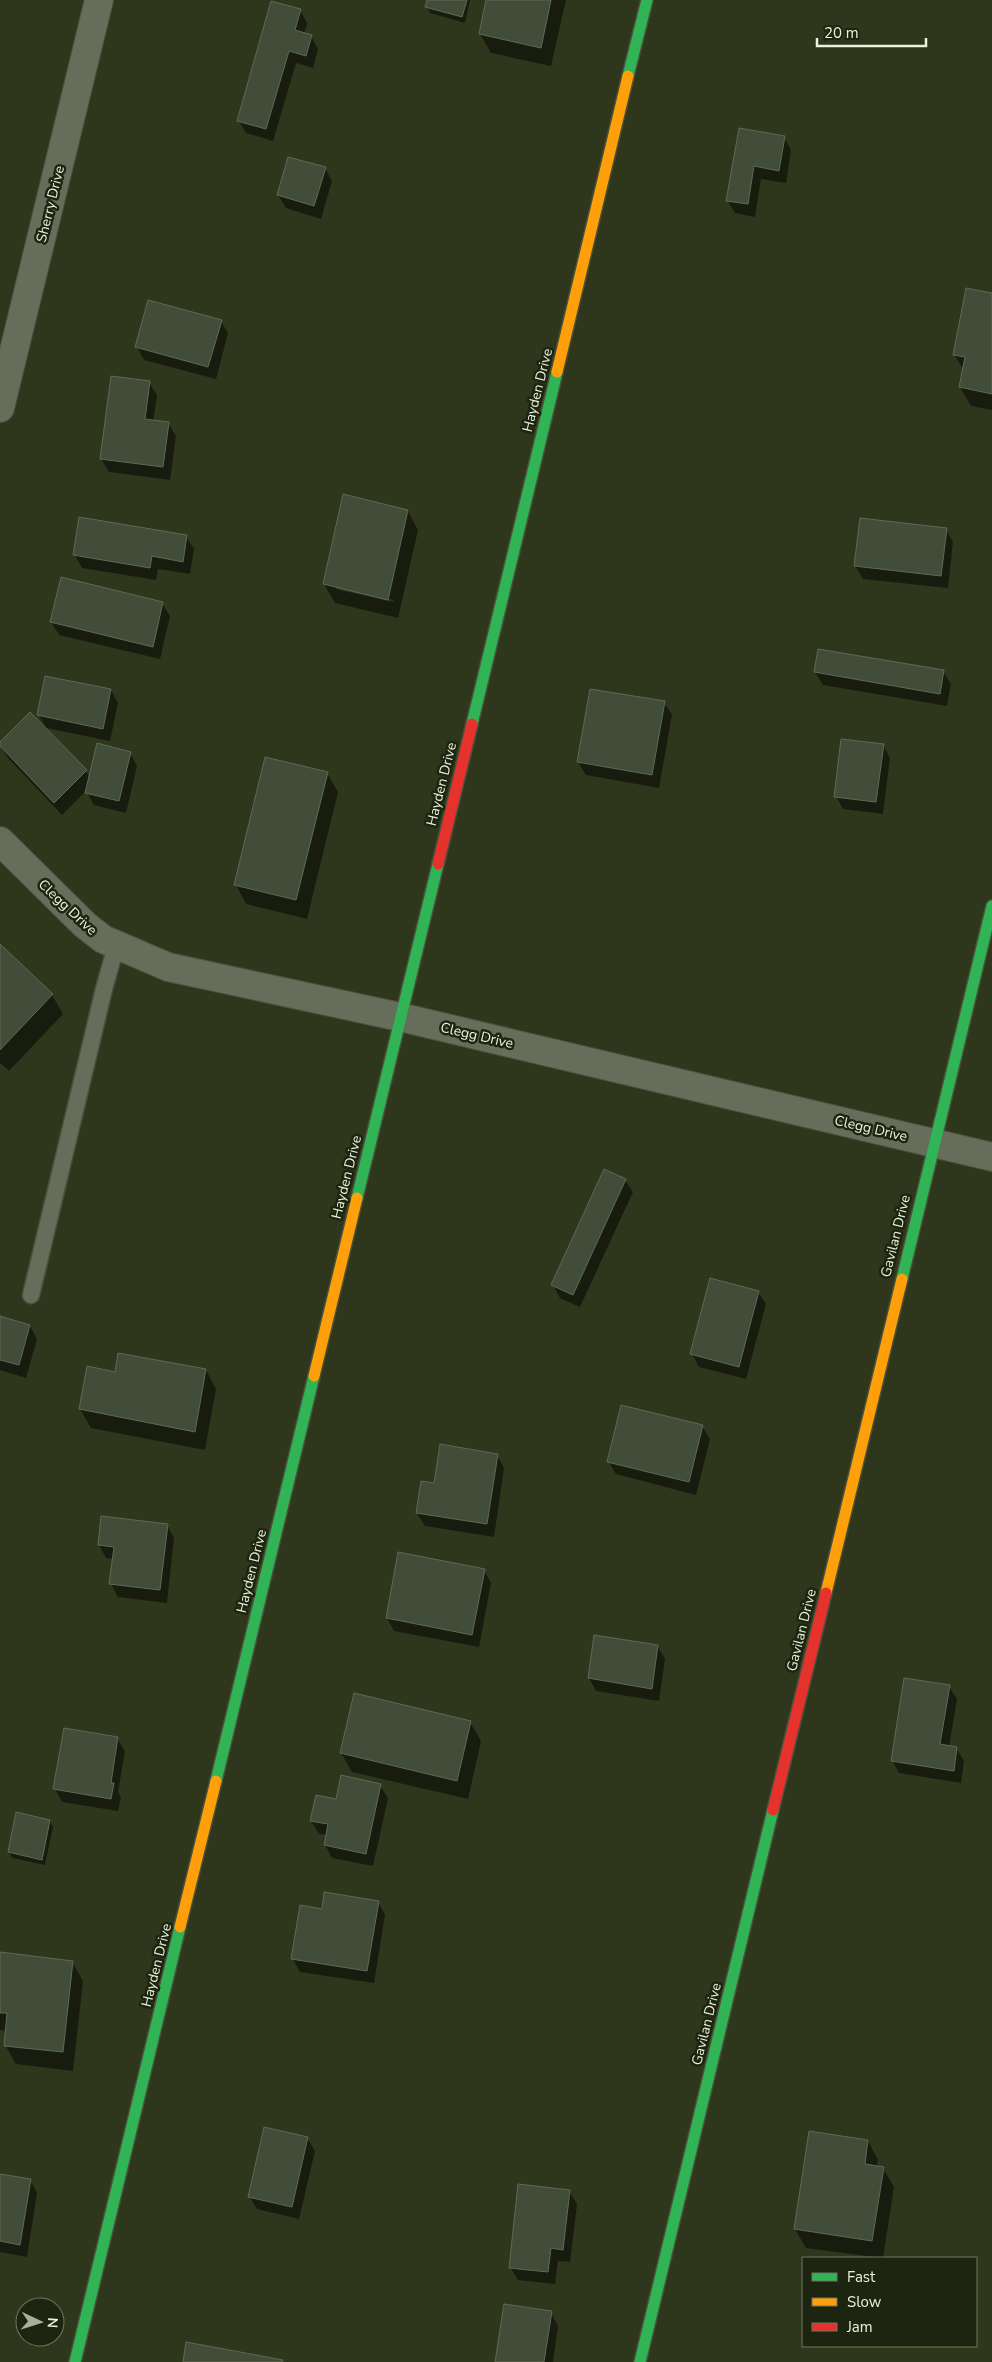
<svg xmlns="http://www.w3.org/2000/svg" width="992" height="2362" viewBox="0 0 992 2362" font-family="'Nunito Sans',sans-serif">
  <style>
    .shadow { fill: #0007; fill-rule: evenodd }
    .building { fill: #414c39; stroke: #5e6a57 }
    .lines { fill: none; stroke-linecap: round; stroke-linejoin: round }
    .lane-casing { stroke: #49503b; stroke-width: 19 }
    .street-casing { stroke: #49503b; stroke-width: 30 }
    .fast-casing { stroke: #49503b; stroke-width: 14 }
    .slow-casing { stroke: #49503b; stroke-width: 14 }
    .jam-casing { stroke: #49503b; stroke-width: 14 }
    .lane { stroke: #676d5b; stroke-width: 16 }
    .street { stroke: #676d5b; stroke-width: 28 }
    .fast { stroke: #30b455; stroke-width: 11 }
    .slow { stroke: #ff9f0a; stroke-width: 11 }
    .jam { stroke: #e5322d; stroke-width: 11 }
    .labels { text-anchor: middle; stroke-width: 5; stroke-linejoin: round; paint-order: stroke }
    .street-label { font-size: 14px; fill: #e8f3d9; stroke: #1d2511 }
  </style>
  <rect width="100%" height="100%" fill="#2e361c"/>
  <path class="shadow" d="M429,0H470L465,23L430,13L427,7Z
    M487,0H566L551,66L491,53L480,34Z
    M300,10L307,23L304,34L311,36L318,49L313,68L296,63L273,141L246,133L239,121Z
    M740,130L784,137L791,150L786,183L761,179L755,217L735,213L727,200Z
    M325,168L332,181L321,219L286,208L278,195Z
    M992,294V410L971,406L960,387L964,371L954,354Z
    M221,321L228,333L216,379L144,360L137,347Z
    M149,382L157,395L153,422L168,423L176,436L170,480L109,472L101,459Z
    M408,511L418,530L398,618L335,603L324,584ZM336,586L394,600L393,602L336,589Z
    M946,529L953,542L948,588L863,579L855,566Z
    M186,536L194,549L190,574L158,569L156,580L82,568L75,555Z
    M162,603L170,616L160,659L59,635L51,622Z
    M943,671L951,684L947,706L823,685L815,672Z
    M111,690L118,703L110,741L46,728L39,715Z
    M664,702L672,715L659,788L586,775L578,762Z
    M30,714L86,771L90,778L130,753L137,766L126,813L94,805L86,791L62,815L7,757L0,745Z
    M883,745L890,758L883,814L843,809L836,796Z
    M327,773L338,792L307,919L246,904L236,885Z
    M0,945L52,995L63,1014L9,1071L0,1063Z
    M625,1180L633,1192L580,1307L560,1298L553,1285Z
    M758,1292L766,1304L746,1379L699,1367L692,1354Z
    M0,1317L30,1326L37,1339L26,1378L0,1370Z
    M206,1370L216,1389L205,1450L91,1428L80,1409L116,1373Z
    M702,1426L710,1439L696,1495L616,1474L608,1461Z
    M497,1455L504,1468L494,1537L425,1526L417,1513L435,1484Z
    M167,1525L174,1538L167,1603L118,1597L111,1584L114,1559L106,1558L99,1545Z
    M399,1554L484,1570L491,1583L479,1647L394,1631L387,1618Z
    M658,1647L665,1659L659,1701L596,1691L589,1678Z
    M949,1686L957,1699L949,1747L956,1748L964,1761L961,1783L899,1773L892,1760Z
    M470,1722L481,1741L468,1799L352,1772L341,1753Z
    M117,1738L125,1751L118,1792L121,1797L118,1811L62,1802L55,1789Z
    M380,1785L388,1798L373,1866L332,1858L325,1845L327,1835L319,1834L311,1821L337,1800Z
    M50,1821L53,1827L45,1865L12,1858L9,1852Z
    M378,1902L385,1915L374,1983L300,1972L293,1959L323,1910Z
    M0,1954L72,1962L83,1981L73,2071L16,2064L5,2045L7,2031L0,2030Z
    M307,2138L315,2151L299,2219L257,2209L249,2196Z
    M868,2141L878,2160L877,2167L883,2168L894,2187L883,2258L806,2248L795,2229Z
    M0,2175L30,2180L37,2193L27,2257L0,2252Z
    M569,2191L577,2204L570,2262L558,2261L555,2284L518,2280L510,2267Z
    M551,2313L558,2326L553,2362H497Z"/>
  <path class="building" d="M427,0H467L462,17L425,7Z
    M486,0H551L541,48L479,34Z
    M271,1L301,9L295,30L312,35L306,56L289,51L266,129L237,121Z
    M739,128L785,136L779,171L754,166L748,204L726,201Z
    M288,157L326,167L314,206L277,195Z
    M966,288L992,293V394L959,387L965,357L953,355Z
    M148,300L222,320L208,367L135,347Z
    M111,376L150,381L145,419L169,422L163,467L100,459Z
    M343,494L408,510L388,600L323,584Z
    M79,517L187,535L183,562L152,556L150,568L73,555Z
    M860,518L947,528L941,576L854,566Z
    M61,577L163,602L153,647L50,622Z
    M818,649L944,670L940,694L814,672Z
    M45,676L111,689L103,729L37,715Z
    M590,689L665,701L652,775L577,762Z
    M30,712L87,770L54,803L0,746V742Z
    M841,739L884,744L876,802L834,797Z
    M97,743L131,752L119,801L85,793Z
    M265,757L328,772L296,900L234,885Z
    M0,944L53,994L0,1050Z
    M604,1169L626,1179L573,1295L551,1285Z
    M710,1278L759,1291L739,1367L690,1354Z
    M0,1316L30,1325L19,1365L0,1360Z
    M118,1353L206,1369L195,1432L79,1409L87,1366L115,1372Z
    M621,1405L703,1425L689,1482L607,1462Z
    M440,1444L498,1454L487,1524L416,1513L421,1481L434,1483Z
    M101,1516L168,1524L160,1590L109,1584L114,1547L98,1545Z
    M398,1552L485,1569L472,1635L386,1618Z
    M594,1635L658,1645L652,1689L588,1678Z
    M904,1678L950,1685L940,1744L957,1747L954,1771L891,1761Z
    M354,1693L471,1721L457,1781L340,1753Z
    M64,1728L118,1737L111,1783H114L111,1799L53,1789Z
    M341,1775L381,1784L366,1854L324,1845L328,1824L310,1821L316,1795L336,1799Z
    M16,1812L50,1820L42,1860L8,1852Z
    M324,1892L379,1901L367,1971L291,1959L300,1905L322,1909Z
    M0,1952L73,1961L63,2052L4,2046L7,2013H0Z
    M264,2127L308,2137L292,2207L248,2197Z
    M809,2131L868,2140L865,2164L884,2167L872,2241L794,2229Z
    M0,2174L31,2179L20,2245L0,2241Z
    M518,2184L570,2190L563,2250L551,2248L548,2272L509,2268Z
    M504,2304L552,2311L544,2362H495Z
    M186,2342L283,2360L282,2362H183Z"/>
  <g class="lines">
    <g class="lane-casing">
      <path id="lane" d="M31,1295L104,989L116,946"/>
    </g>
    <g class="street-casing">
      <path id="street" d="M0,408L99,0
        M0,841L85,925L103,939L168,967L400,1017L992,1157"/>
    </g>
    <g class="fast-casing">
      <path id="fast" d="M628,76L647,0
        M472,724L557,372
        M357,1198L438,864
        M902,1279L992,906
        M216,1781L314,1376
        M75,2362L180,1927
        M640,2362L773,1810"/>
    </g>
    <g class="slow-casing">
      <path id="slow" d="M557,372L628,76
        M314,1376L357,1198
        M826,1593L902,1279
        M180,1927L216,1781"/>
    </g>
    <g class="jam-casing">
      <path id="jam" d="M438,864L472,724
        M773,1810L826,1593"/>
    </g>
    <use href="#lane" class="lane"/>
    <use href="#street" class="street"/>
    <use href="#fast" class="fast"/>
    <use href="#slow" class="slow"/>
    <use href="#jam" class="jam"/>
  </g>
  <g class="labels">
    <g class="street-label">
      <text transform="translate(50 204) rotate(-76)" y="5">Sherry Drive</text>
      <text transform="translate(537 390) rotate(-76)" y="5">Hayden Drive</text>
      <text transform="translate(441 784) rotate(-76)" y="5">Hayden Drive</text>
      <text transform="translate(68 907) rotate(43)" y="5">Clegg Drive</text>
      <text transform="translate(477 1035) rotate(13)" y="5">Clegg Drive</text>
      <text transform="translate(871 1128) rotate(13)" y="5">Clegg Drive</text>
      <text transform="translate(346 1177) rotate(-76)" y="5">Hayden Drive</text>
      <text transform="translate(895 1236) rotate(-76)" y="5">Gavilan Drive</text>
      <text transform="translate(251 1571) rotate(-76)" y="5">Hayden Drive</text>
      <text transform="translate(801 1630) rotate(-76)" y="5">Gavilan Drive</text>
      <text transform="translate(156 1965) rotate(-76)" y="5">Hayden Drive</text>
      <text transform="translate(706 2024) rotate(-76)" y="5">Gavilan Drive</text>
    </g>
  </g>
  <rect x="802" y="2257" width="175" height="90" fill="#1d2511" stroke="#6e7761"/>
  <rect x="812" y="2273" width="25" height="8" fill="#30b455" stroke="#6e7761"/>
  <text x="847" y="2282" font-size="15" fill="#e8f3d9">Fast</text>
  <rect x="812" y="2298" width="25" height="8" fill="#ff9f0a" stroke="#6e7761"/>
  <text x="847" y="2307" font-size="15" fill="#e8f3d9">Slow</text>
  <rect x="812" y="2323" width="25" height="8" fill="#e5322d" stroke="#6e7761"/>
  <text x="847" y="2332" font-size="15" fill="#e8f3d9">Jam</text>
  <g transform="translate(40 2322) rotate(94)"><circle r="24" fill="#1d2511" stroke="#6e7761"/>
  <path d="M0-4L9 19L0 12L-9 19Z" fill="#a7b197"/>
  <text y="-8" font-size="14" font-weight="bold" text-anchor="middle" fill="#e8f3d9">N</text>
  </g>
  <path d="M817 38v8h109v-8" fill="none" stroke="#e8f3d9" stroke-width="2.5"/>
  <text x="824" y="38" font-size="15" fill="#e8f3d9" stroke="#1d2511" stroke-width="4" paint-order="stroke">20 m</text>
</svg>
